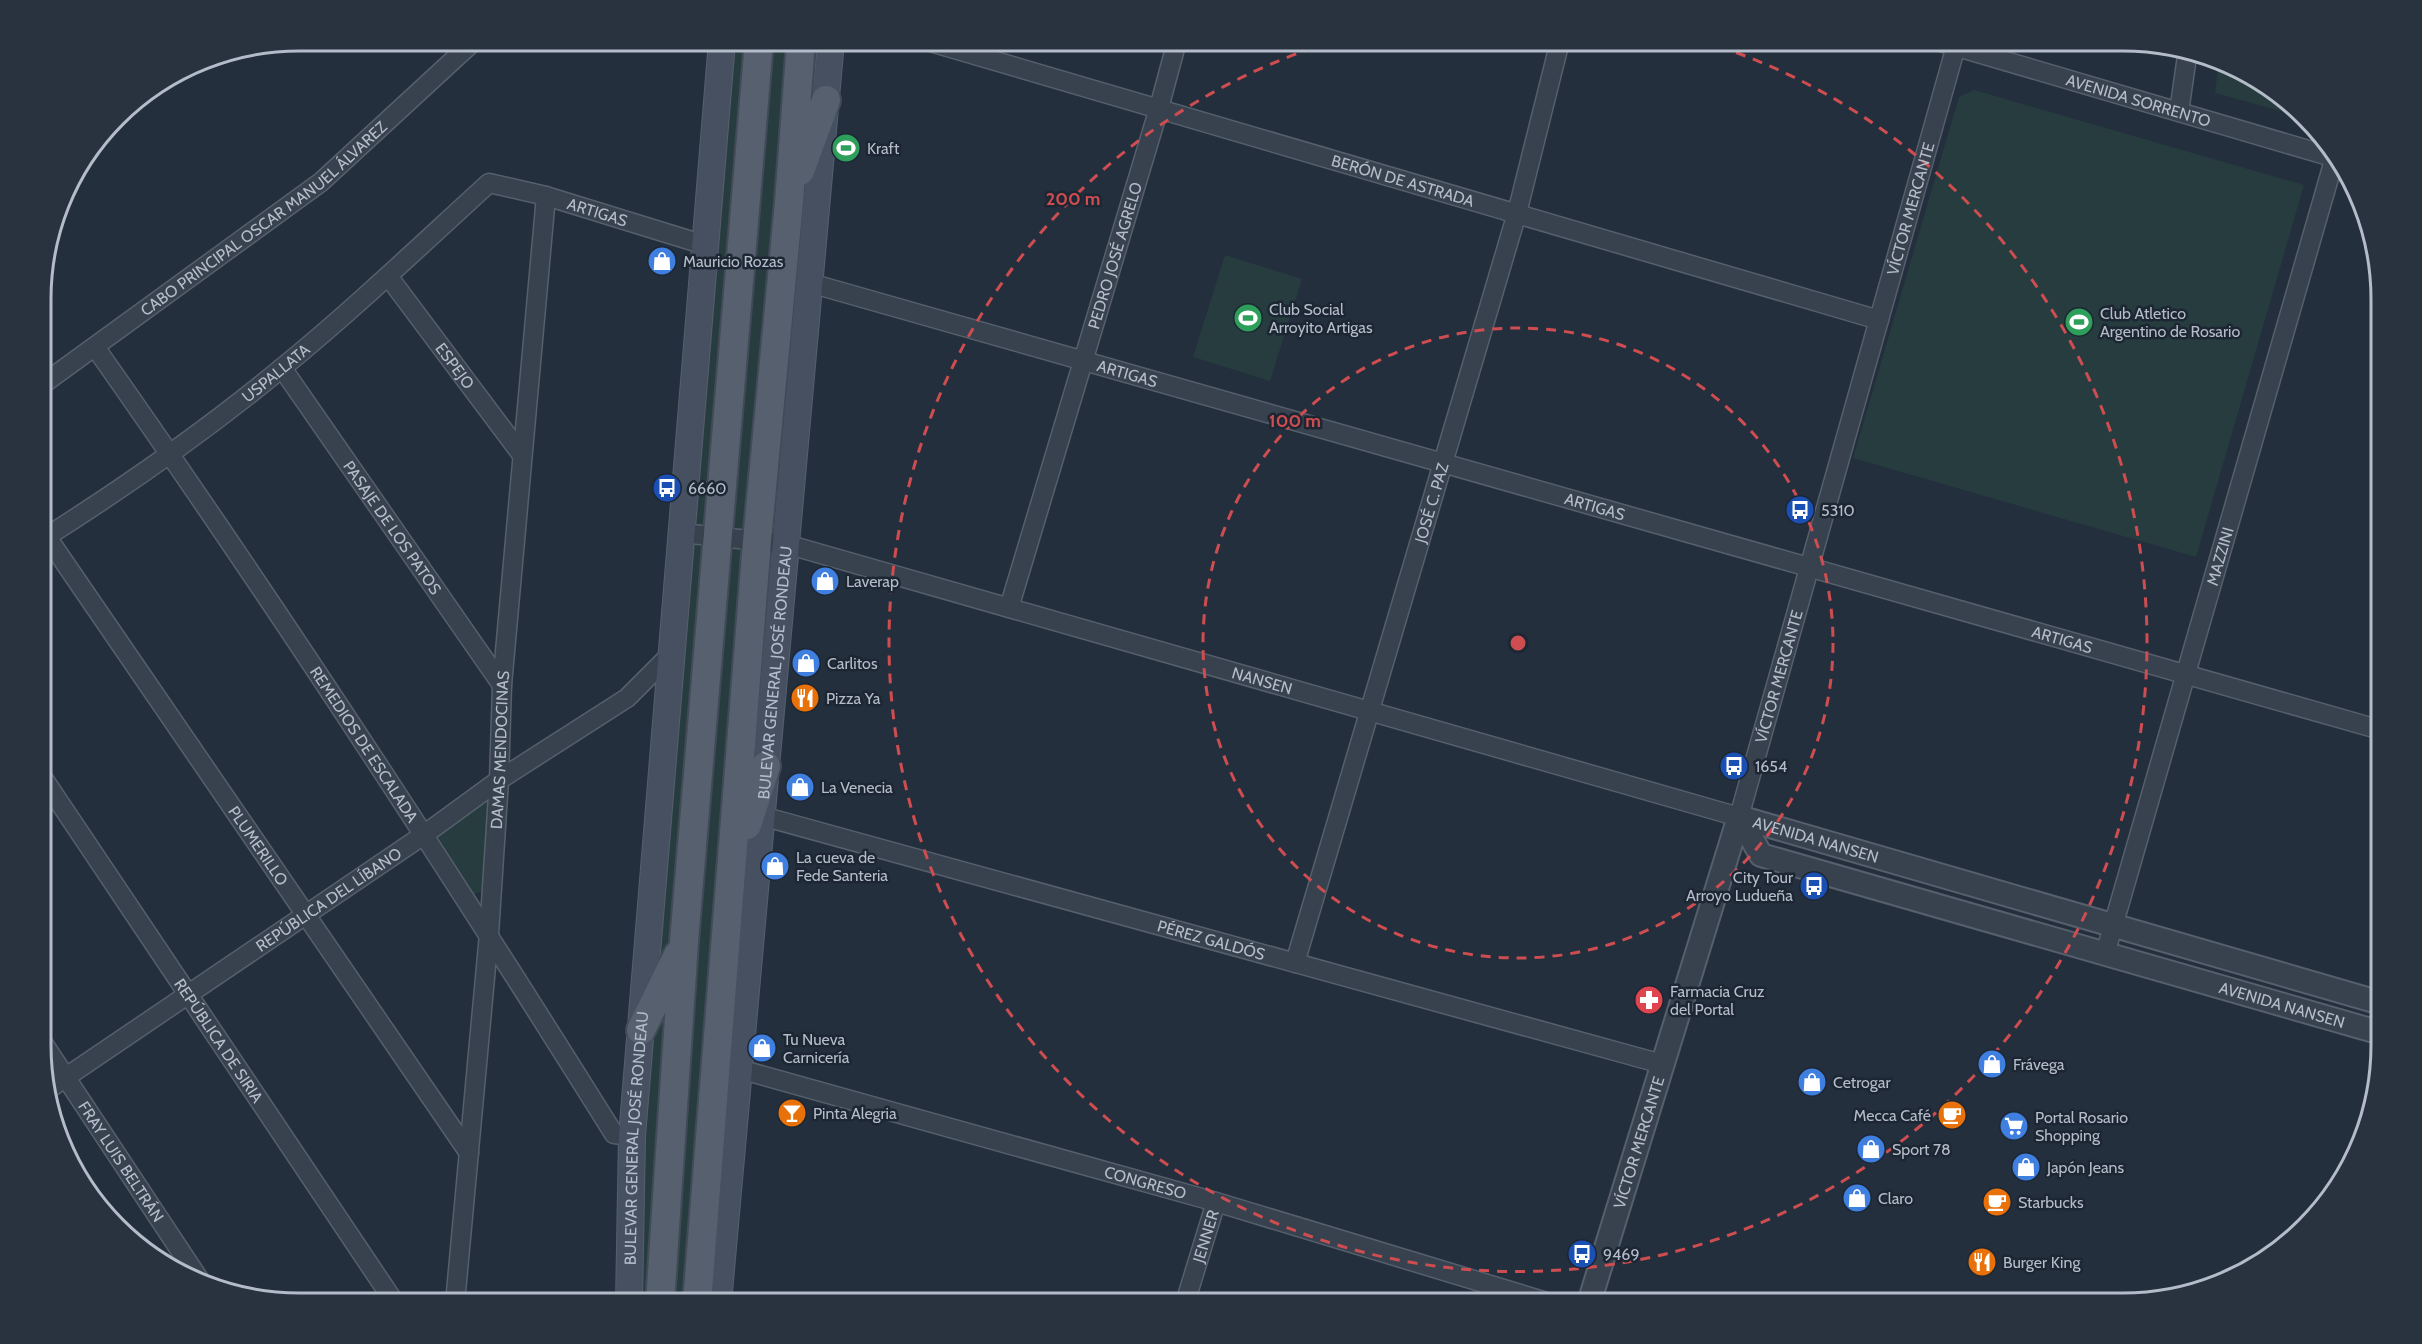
<svg xmlns="http://www.w3.org/2000/svg" width="2422" height="1344" viewBox="0 0 2422 1344" font-family="Cabin,sans-serif">
  <style>
    .green { fill: #263c3f }
    .lines { fill: none; stroke-linecap: round; stroke-linejoin: round }
    .minor-casing { stroke: #565f6c; stroke-width: 21 }
    .tertiary-casing { stroke: #565f6c; stroke-width: 26 }
    .secondary-casing { stroke: #565f6c; stroke-width: 28 }
    .primary-casing { stroke: #414a57; stroke-width: 32 }
    .minor { stroke: #38414e; stroke-width: 18 }
    .tertiary { stroke: #38414e; stroke-width: 22 }
    .secondary { stroke: #465061; stroke-width: 26 }
    .primary { stroke: #56606e; stroke-width: 28 }
    .ring { fill: none; stroke: #ce4d50; stroke-width: 3; stroke-dasharray: 10 8 }
    .labels { text-anchor: middle; stroke-width: 5; stroke-linejoin: round; paint-order: stroke }
    .street-label { font-size: 16px; fill: #b4bcc9; stroke: #1d2633 }
    .poi-label { font-size: 16px; fill: #b4bcc9; stroke: #1d2633; text-anchor: start }
    .rim { fill: none; stroke: #b4bcc9; stroke-width: 3 }
    .centre { fill: #ce4d50; stroke: #1d2633; stroke-width: 3 }
    .ring-label { font-size: 18px; text-anchor: middle; font-weight: bold; fill: #ce4d50; stroke: #1d2633; stroke-width: 5; stroke-linejoin: round; paint-order: stroke }
  </style>
  <rect width="100%" height="100%" fill="#242f3e"/>
  <path class="green" d="M722,41H831L718,1303H629Z
    M2219,61L2252,75L2295,115L2215,93Z
    M1974,90L2304,185L2196,557L1853,458L1959,97Z
    M1225,255L1302,279L1270,381L1193,357Z
    M490,799L486,890L474,894L438,837Z"/>
  <g class="lines">
    <g class="minor-casing">
      <g id="minor">
        <path id="s1" d="M927,41L1879,320"/>
        <path id="s2" d="M1937,41L2339,159"/>
        <path d="M2179,112L2188,49"/>
        <path id="s3" d="M388,276L522,455"/>
        <path id="s4" d="M810,283L2381,730"/>
        <path id="s5" d="M95,347C276,604 447,867 614,1134L632,1136"/>
        <path id="s6" d="M282,368L502,685"/>
        <path id="s7" d="M43,384L321,182L474,41"/>
        <path id="s8" d="M682,533L786,544L1739,817L1956,46"/>
        <path id="s9" d="M47,537L469,1153"/>
        <path id="s10" d="M43,539C125,487 207,430 283,367C354,309 421,245 489,183L546,196L705,245"/>
        <path id="s11" d="M1009,608L1159,108L1177,41"/>
        <path id="s12" d="M43,778L395,1303"/>
        <path id="s13" d="M762,816L1662,1064"/>
        <path id="s14" d="M2105,954L2335,157"/>
        <path id="s15" d="M1295,963L1517,213L1560,41"/>
        <path id="s16" d="M43,1043L201,1282"/>
        <path id="s17" d="M739,1069L1216,1202L1550,1303"/>
        <path id="s18" d="M47,1090L425,834L499,780L627,698L670,655L671,649"/>
        <path id="s19" d="M455,1303L489,934L499,780L502,685L546,196"/>
        <path id="s20" d="M1185,1303L1216,1202"/>
      </g>
    </g>
    <g class="tertiary-casing">
      <g id="tertiary">
        <path id="s21" d="M1739,817L1761,855L2381,1033"/>
        <path id="s22" d="M1739,817L2381,1003"/>
        <path id="s23" d="M1589,1303L1739,817"/>
      </g>
    </g>
    <g class="secondary-casing">
      <g id="secondary">
        <path id="s24" d="M629,1303L632,1136L722,41"/>
        <path id="s25" d="M718,1303L831,41"/>
      </g>
    </g>
    <g class="primary-casing">
      <path id="primary" d="M800,171L826,100
        M747,825L766,766
        M641,1030L678,955
        M660,1303L684,942L759,41
        M697,1303L757,541L789,202L801,41"/>
    </g>
    <use href="#minor" class="minor"/>
    <use href="#tertiary" class="tertiary"/>
    <use href="#secondary" class="secondary"/>
    <use href="#primary" class="primary"/>
  </g>
  <g class="ring">
    <circle cx="1518" cy="643" r="315"/>
    <path d="M1702 41A629 629 0 1 1 1334 41"/>
  </g>
  <defs>
    <g id="stadium-disc" transform="scale(1.5)"><circle r="9.5" fill="#2e9e5b" stroke="#1d2633"/><path d="M0-5a6.5 5 0 1 0 0 10a6.5 5 0 1 0 0-10ZM-3.5-1.8h7v3.6h-7Z" fill="#fff"/></g>
    <g id="shop-disc" transform="scale(1.5)"><circle r="9.5" fill="#3f7fe0" stroke="#1d2633"/><path d="M-5-2.5h2.3a2.7 3.5 0 0 1 5.4 0H5L5.5 6h-11ZM-1.5-2.5h3a1.5 2.3 0 0 0-3 0Z" fill="#fff"/></g>
    <g id="bus-disc" transform="scale(1.5)"><circle r="9.5" fill="#1a4fb4" stroke="#1d2633"/><path d="M-5-6H5V4H4V6H2V4H-2V6H-4V4H-5ZM-3.5-4V0h7V-4ZM-3.5 1.2v1.5H-2V1.2ZM2 1.2v1.5H3.5V1.2Z" fill="#fff"/></g>
    <g id="restaurant-disc" transform="scale(1.5)"><circle r="9.5" fill="#e8710a" stroke="#1d2633"/><path d="M-5-6h1v4h1v-4h1v4h1v-4h1v5L-1.5 .5V6h-2V.5L-5-1ZM5-6V6H3V1.5H1.5Q1.5-4 5-6Z" fill="#fff"/></g>
    <g id="pharmacy-disc" transform="scale(1.5)"><circle r="9.5" fill="#e0444e" stroke="#1d2633"/><path d="M-2-6h4v4h4v4h-4v4h-4v-4h-4v-4h4Z" fill="#fff"/></g>
    <g id="bar-disc" transform="scale(1.5)"><circle r="9.5" fill="#e8710a" stroke="#1d2633"/><path d="M-6-5H6L.8 .8V4.5H3.5V6h-7V4.5H-.8V.8Z" fill="#fff"/></g>
    <g id="cafe-disc" transform="scale(1.5)"><circle r="9.5" fill="#e8710a" stroke="#1d2633"/><path d="M-5.5-4.5H6V0H3Q3 3.5 0 3.5H-2.5Q-5.5 3.5-5.5 0ZM3-3.2v2h1.7v-2ZM-6 4.5H4V6H-6Z" fill="#fff"/></g>
    <g id="supermarket-disc" transform="scale(1.5)"><circle r="9.5" fill="#3f7fe0" stroke="#1d2633"/><path d="M-6-5.5h2.5l.6 2H6L4.5 2H-2.5L-4.4-4H-6ZM-1.5 3.2a1.3 1.3 0 1 0 .1 0ZM3 3.2a1.3 1.3 0 1 0 .1 0Z" fill="#fff"/></g>
  </defs>
  <g fill-rule="evenodd">
    <use href="#stadium-disc" x="846" y="148"/>
    <use href="#shop-disc" x="662" y="261"/>
    <use href="#stadium-disc" x="1248" y="318"/>
    <use href="#stadium-disc" x="2079" y="322"/>
    <use href="#bus-disc" x="667" y="488"/>
    <use href="#bus-disc" x="1800" y="510"/>
    <use href="#shop-disc" x="825" y="581"/>
    <use href="#shop-disc" x="806" y="663"/>
    <use href="#restaurant-disc" x="805" y="698"/>
    <use href="#bus-disc" x="1734" y="766"/>
    <use href="#shop-disc" x="800" y="787"/>
    <use href="#shop-disc" x="775" y="866"/>
    <use href="#bus-disc" x="1814" y="886"/>
    <use href="#pharmacy-disc" x="1649" y="1000"/>
    <use href="#shop-disc" x="762" y="1048"/>
    <use href="#shop-disc" x="1992" y="1064"/>
    <use href="#shop-disc" x="1812" y="1082"/>
    <use href="#bar-disc" x="792" y="1113"/>
    <use href="#cafe-disc" x="1952" y="1115"/>
    <use href="#supermarket-disc" x="2014" y="1126"/>
    <use href="#shop-disc" x="1871" y="1149"/>
    <use href="#shop-disc" x="2026" y="1167"/>
    <use href="#shop-disc" x="1857" y="1198"/>
    <use href="#cafe-disc" x="1997" y="1202"/>
    <use href="#bus-disc" x="1582" y="1254"/>
    <use href="#restaurant-disc" x="1982" y="1262"/>
  </g>
  <g class="labels">
    <g class="street-label">
      <text dy="6" stroke="none"><textPath href="#s2" startOffset="210">AVENIDA SORRENTO</textPath></text>
      <text dy="6" stroke="none"><textPath href="#s1" startOffset="496">BERÓN DE ASTRADA</textPath></text>
      <text dy="6" stroke="none"><textPath href="#s8" startOffset="1728">VÍCTOR MERCANTE</textPath></text>
      <text dy="6" stroke="none"><textPath href="#s10" startOffset="684">ARTIGAS</textPath></text>
      <text dy="6" stroke="none"><textPath href="#s7" startOffset="276">CABO PRINCIPAL OSCAR MANUEL ÁLVAREZ</textPath></text>
      <text dy="6" stroke="none"><textPath href="#s11" startOffset="368">PEDRO JOSÉ AGRELO</textPath></text>
      <text dy="6" stroke="none"><textPath href="#s3" startOffset="112">ESPEJO</textPath></text>
      <text dy="6" stroke="none"><textPath href="#s10" startOffset="286">USPALLATA</textPath></text>
      <text dy="6" stroke="none"><textPath href="#s4" startOffset="330">ARTIGAS</textPath></text>
      <text dy="6" stroke="none"><textPath href="#s15" startOffset="480">JOSÉ C. PAZ</textPath></text>
      <text dy="6" stroke="none"><textPath href="#s4" startOffset="816">ARTIGAS</textPath></text>
      <text dy="6" stroke="none"><textPath href="#s6" startOffset="194">PASAJE DE LOS PATOS</textPath></text>
      <text dy="6" stroke="none"><textPath href="#s14" startOffset="414">MAZZINI</textPath></text>
      <text dy="6" stroke="none"><textPath href="#s4" startOffset="1302">ARTIGAS</textPath></text>
      <text dy="6" stroke="none"><textPath href="#s25" startOffset="633">BULEVAR GENERAL JOSÉ RONDEAU</textPath></text>
      <text dy="6" stroke="none"><textPath href="#s8" startOffset="1242">VÍCTOR MERCANTE</textPath></text>
      <text dy="6" stroke="none"><textPath href="#s8" startOffset="600">NANSEN</textPath></text>
      <text dy="6" stroke="none"><textPath href="#s5" startOffset="480">REMEDIOS DE ESCALADA</textPath></text>
      <text dy="6" stroke="none"><textPath href="#s19" startOffset="555">DAMAS MENDOCINAS</textPath></text>
      <text dy="6" stroke="none"><textPath href="#s22" startOffset="80">AVENIDA NANSEN</textPath></text>
      <text dy="6" stroke="none"><textPath href="#s9" startOffset="374">PLUMERILLO</textPath></text>
      <text dy="6" stroke="none"><textPath href="#s18" startOffset="340">REPÚBLICA DEL LÍBANO</textPath></text>
      <text dy="6" stroke="none"><textPath href="#s13" startOffset="466">PÉREZ GALDÓS</textPath></text>
      <text dy="6" stroke="none"><textPath href="#s21" startOffset="586">AVENIDA NANSEN</textPath></text>
      <text dy="6" stroke="none"><textPath href="#s12" startOffset="316">REPÚBLICA DE SIRIA</textPath></text>
      <text dy="6" stroke="none"><textPath href="#s24" startOffset="165">BULEVAR GENERAL JOSÉ RONDEAU</textPath></text>
      <text dy="6" stroke="none"><textPath href="#s23" startOffset="168">VÍCTOR MERCANTE</textPath></text>
      <text dy="6" stroke="none"><textPath href="#s16" startOffset="142">FRAY LUIS BELTRÁN</textPath></text>
      <text dy="6" stroke="none"><textPath href="#s17" startOffset="422">CONGRESO</textPath></text>
      <text dy="6" stroke="none"><textPath href="#s20" startOffset="70">JENNER</textPath></text>
    </g>
    <g class="poi-label">
      <text x="867" y="154">Kraft</text>
      <text x="683" y="267">Mauricio Rozas</text>
      <text x="1269" y="315">Club Social<tspan x="1269" dy="18">Arroyito Artigas</tspan></text>
      <text x="2100" y="319">Club Atletico<tspan x="2100" dy="18">Argentino de Rosario</tspan></text>
      <text x="688" y="494">6660</text>
      <text x="1821" y="516">5310</text>
      <text x="846" y="587">Laverap</text>
      <text x="827" y="669">Carlitos</text>
      <text x="826" y="704">Pizza Ya</text>
      <text x="1755" y="772">1654</text>
      <text x="821" y="793">La Venecia</text>
      <text x="796" y="863">La cueva de<tspan x="796" dy="18">Fede Santeria</tspan></text>
      <text x="1793" y="883" text-anchor="end">City Tour<tspan x="1793" dy="18">Arroyo Ludueña</tspan></text>
      <text x="1670" y="997">Farmacia Cruz<tspan x="1670" dy="18">del Portal</tspan></text>
      <text x="783" y="1045">Tu Nueva<tspan x="783" dy="18">Carnicería</tspan></text>
      <text x="2013" y="1070">Frávega</text>
      <text x="1833" y="1088">Cetrogar</text>
      <text x="813" y="1119">Pinta Alegria</text>
      <text x="1931" y="1121" text-anchor="end">Mecca Café</text>
      <text x="2035" y="1123">Portal Rosario<tspan x="2035" dy="18">Shopping</tspan></text>
      <text x="1892" y="1155">Sport 78</text>
      <text x="2047" y="1173">Japón Jeans</text>
      <text x="1878" y="1204">Claro</text>
      <text x="2018" y="1208">Starbucks</text>
      <text x="1603" y="1260">9469</text>
      <text x="2003" y="1268">Burger King</text>
    </g>
  </g>
  <path d="M0 0H2422V1344H0ZM299 51H2123A248 248 0 0 1 2371 299V1045A248 248 0 0 1 2123 1293H299A248 248 0 0 1 51 1045V299A248 248 0 0 1 299 51Z" fill="#29323f" fill-rule="evenodd"/>
  <path class="rim" d="M299 51H2123A248 248 0 0 1 2371 299V1045A248 248 0 0 1 2123 1293H299A248 248 0 0 1 51 1045V299A248 248 0 0 1 299 51Z"/>
  <circle cx="1518" cy="643" r="9" class="centre"/>
  <g class="ring-label">
    <text x="1073" y="205">200 m</text>
    <text x="1295" y="427">100 m</text>
  </g>
</svg>
